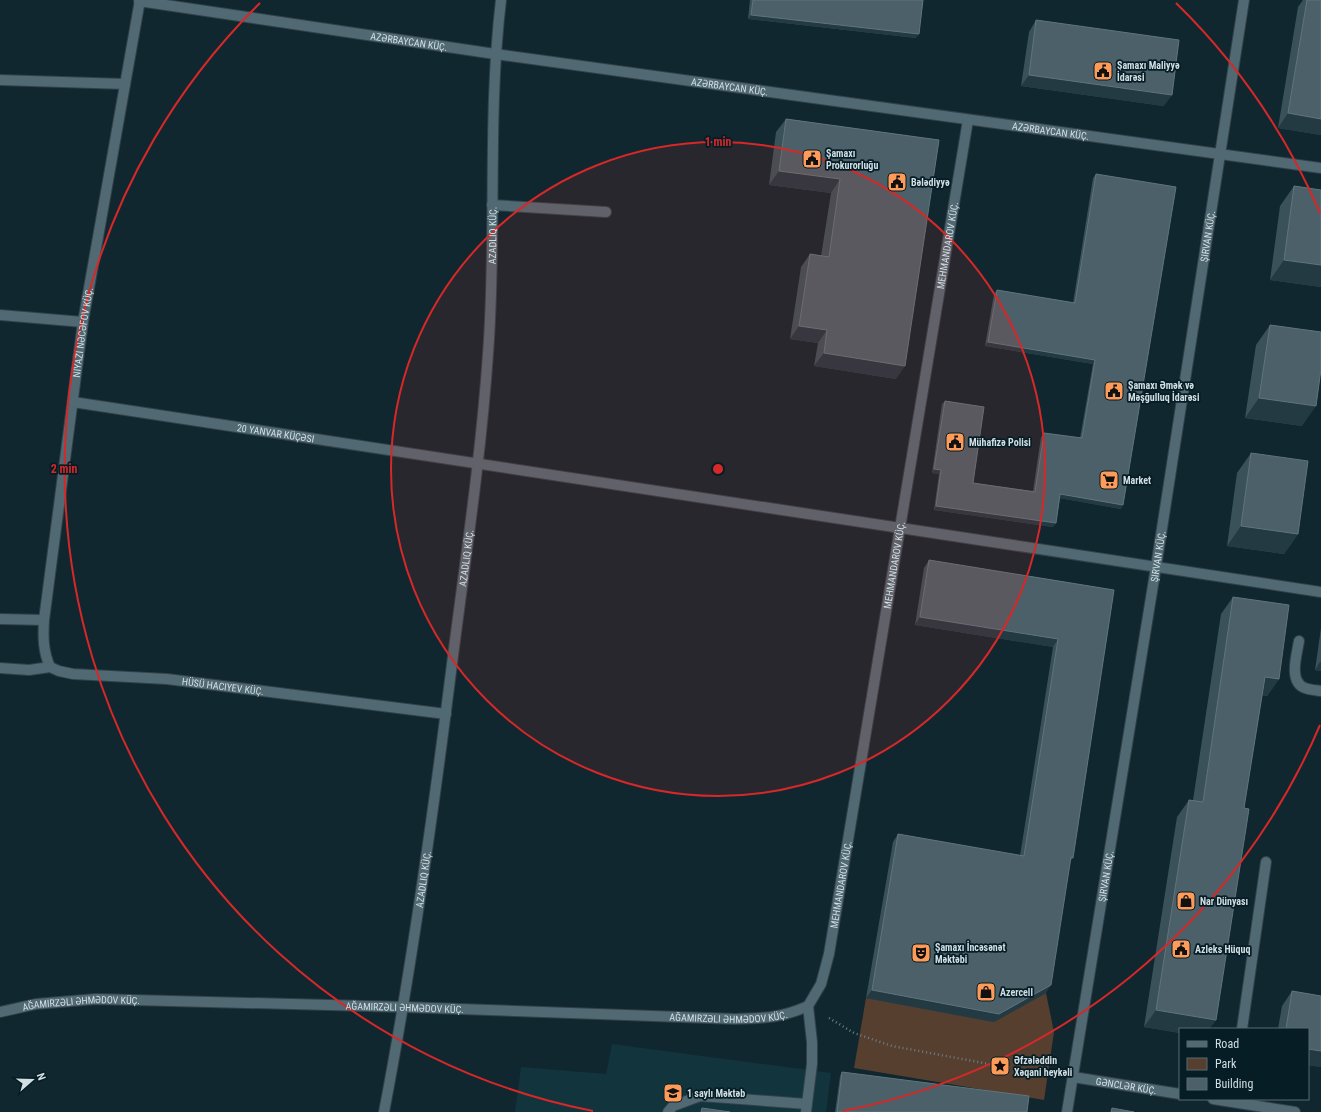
<svg xmlns="http://www.w3.org/2000/svg" width="1321" height="1112" viewBox="0 0 1321 1112" font-family="'Roboto Condensed',sans-serif">
  <style>
    .built { fill: #12343d }
    .green { fill: #573f30 }
    .lines { fill: none; stroke-linecap: round; stroke-linejoin: round }
    .minor-casing { stroke: #324148; stroke-width: 12 }
    .path { stroke: #6b7e85; stroke-width: 2.5; stroke-dasharray: 1 3; stroke-linecap: butt }
    .minor { stroke: #516973; stroke-width: 10 }
    .wall { fill: #3a5159 }
    .shaded-wall { fill: #233a42 }
    .building { fill: #4b6068; stroke: #60747c }
    .ring { fill: none; stroke: #d62828; stroke-width: 2 }
    .labels { text-anchor: middle; stroke-width: 3.5; stroke-linejoin: round; paint-order: stroke }
    .street-label { font-size: 10px; fill: #d1dfe4; stroke: #061d25 }
    .poi-label { font-size: 10px; font-weight: bold; fill: #d1dfe4; stroke: #061d25; text-anchor: start }
    .centre { fill: #d62828; stroke: #061d25; stroke-width: 2 }
    .ring-label { font-size: 12px; text-anchor: middle; font-weight: bold; fill: #d62828; stroke: #061d25; stroke-width: 3.5; stroke-linejoin: round; paint-order: stroke }
  </style>
  <rect width="100%" height="100%" fill="#10272f"/>
  <path class="built" d="M612,1044L831,1073L826,1112H515L521,1067L606,1074Z"/>
  <path class="green" d="M1046,993L1054,1032L1044,1100L854,1068L866,998L994,1022Z"/>
  <g class="lines">
    <g class="minor-casing">
      <g id="minor">
        <path id="s1" d="M139,1L495,54L1321,168"/>
        <path d="M0,80L125,84"/>
        <path d="M492,205L606,212"/>
        <path d="M0,315L83,322"/>
        <path id="s2" d="M73,402L1321,592"/>
        <path d="M0,619L44,620"/>
        <path d="M1299,641C1297,654 1288,682 1305,688C1310,690 1316,690 1321,691"/>
        <path id="s3" d="M50,667C43,651 43,637 44,620L83,322L140,0"/>
        <path id="s4" d="M0,668L29,670L50,667L59,671L73,674L167,679L446,714"/>
        <path id="s5" d="M808,1006L821,984L829,954L968,120"/>
        <path id="s6" d="M0,1012L36,1004L96,999L404,1007L736,1019C765,1018 781,1018 808,1006"/>
        <path d="M1242,1029L1266,862"/>
        <path id="s7" d="M1073,1077L1180,1094"/>
        <path d="M1213,1099L1295,1112"/>
        <path id="s8" d="M384,1112C413,961 434,808 453,656C466,555 481,455 488,354C497,236 487,118 501,0"/>
        <path d="M668,1112L673,1106L700,1096L807,1104"/>
        <path d="M806,1112L812,1064V1042L808,1006"/>
        <path id="s9" d="M1067,1112L1156,567L1244,0"/>
      </g>
    </g>
    <path class="path" d="M829,1018L854,1033L892,1046L1000,1066L1054,1074"/>
    <use href="#minor" class="minor"/>
  </g>
  <path class="wall" d="M750,0H923L916,38L748,19Z
    M1303,0H1321V135L1278,128L1298,7Z
    M1036,20L1164,106L1021,86L1029,32Z
    M786,119L939,140L896,379L814,366L818,343L790,339L801,267L810,254L821,256L831,193L769,185L776,132Z
    M1096,174L1121,509L1060,498L1056,523L1053,527L934,510L939,474L932,473L942,404L945,401L973,483L1033,491L1041,437L1044,433L1080,438L1093,364L985,346L994,294L997,290L1073,303L1093,178Z
    M1294,186L1321,190V287L1270,280L1280,206Z
    M1270,325L1302,426L1245,418L1256,345Z
    M1251,453L1298,534L1284,554L1227,546L1237,473Z
    M929,560L1114,590L1073,858L1070,861L1046,993L994,1022L866,998L893,842L898,834L1020,856L1053,647L915,625L924,568Z
    M1233,597L1279,679L1267,696L1262,695L1244,808L1216,1020L1209,1029H1180V1033L1144,1027L1177,817L1189,800H1193L1221,614Z
    M1321,628V671L1315,670Z
    M1292,991L1321,996V1067L1308,1065V1029H1278L1282,1006Z
    M842,1072L1027,1112H835L840,1076Z"/>
  <path class="shaded-wall" d="M751,15L919,34L916,38L748,19Z
    M1029,75L1172,95L1164,106L1021,86Z
    M1288,113L1321,119V135L1278,128Z
    M779,171L840,179L831,193L769,185Z
    M1284,260L1321,265V287L1270,280Z
    M799,326L827,330L818,343L790,339Z
    M988,342L1095,360L1093,364L985,346Z
    M824,353L905,366L896,379L814,366Z
    M1259,398L1316,406L1302,426L1245,418Z
    M934,469L941,470L939,474L932,473Z
    M1060,494L1123,505L1121,509L1058,498Z
    M936,506L1056,523L1053,527L934,510Z
    M1241,526L1298,534L1284,554L1227,546Z
    M920,617L1058,639L1053,647L915,625Z
    M1320,662H1321V671L1315,670Z
    M1265,677L1279,679L1267,696L1253,694Z
    M1051,985L1046,993L994,1022L866,998L872,990Z
    M1156,1010L1216,1020L1209,1029H1180V1033L1144,1027Z
    M1308,1049L1321,1051V1067L1308,1065Z"/>
  <path class="building" d="M753,0H923L919,34L751,15Z
    M1307,0H1321V119L1288,113Z
    M1036,20L1179,40L1172,95L1029,75Z
    M786,119L939,140L905,366L824,353L827,330L799,326L810,254L829,257L840,179L779,171Z
    M1096,174L1176,187L1123,505L1060,494L1056,523L936,506L941,470L934,469L945,401L984,407L973,483L1035,492L1044,433L1082,438L1095,360L988,342L997,290L1075,303Z
    M1294,186L1321,190V265L1284,260Z
    M1270,325L1321,332V369L1316,406L1259,398Z
    M1251,453L1308,461L1298,534L1241,526Z
    M929,560L1114,590L1073,858L1071,857L1051,985L999,1014L872,990L898,834L1024,856L1058,639L920,617Z
    M1233,597L1289,605L1279,679L1265,677L1244,808L1249,809L1216,1020L1156,1010L1189,800L1203,802Z
    M1292,991L1321,996V1051L1308,1049V1029H1286Z
    M842,1072L1029,1096L1027,1112H837Z
    M702,1108L730,1112H701Z
    M1112,1108L1134,1112H1111Z"/>
  <circle cx="718" cy="469" r="327" fill="#d62828" fill-opacity=".12"/>
  <g class="ring">
    <circle cx="718" cy="469" r="327"/>
    <path d="M1320 725A654 654 0 0 1 843 1111M593 1111A654 654 0 0 1 260 3M1176 3A654 654 0 0 1 1320 213"/>
  </g>
  <defs>
    <g id="civic-square" transform="scale(1)"><rect x="-9" y="-9" width="18" height="18" rx="4" fill="#fe9b59" stroke="#061d25"/><path d="M-.6-6.5H3V-4.5H.6V-3L4-1V1h2V6H-6V1h2V-1L-.6-3ZM-1.2 2.5V6h2.4V2.5Z" fill="#111"/></g>
    <g id="supermarket-square" transform="scale(1)"><rect x="-9" y="-9" width="18" height="18" rx="4" fill="#fe9b59" stroke="#061d25"/><path d="M-6-5.5h2.5l.6 2H6L4.5 2H-2.5L-4.4-4H-6ZM-1.5 3.2a1.3 1.3 0 1 0 .1 0ZM3 3.2a1.3 1.3 0 1 0 .1 0Z" fill="#111"/></g>
    <g id="shop-square" transform="scale(1)"><rect x="-9" y="-9" width="18" height="18" rx="4" fill="#fe9b59" stroke="#061d25"/><path d="M-5-2.5h2.3a2.7 3.5 0 0 1 5.4 0H5L5.5 6h-11ZM-1.5-2.5h3a1.5 2.3 0 0 0-3 0Z" fill="#111"/></g>
    <g id="theatre-square" transform="scale(1)"><rect x="-9" y="-9" width="18" height="18" rx="4" fill="#fe9b59" stroke="#061d25"/><path d="M-5-5.5Q0-4 5-5.5V0Q5 5 0 6Q-5 5-5 0ZM-3.3-2.5H-1v1.5H-3.3ZM1-2.5H3.3v1.5H1ZM-2.8 1Q0 5.5 2.8 1Z" fill="#111"/></g>
    <g id="sight-square" transform="scale(1)"><rect x="-9" y="-9" width="18" height="18" rx="4" fill="#fe9b59" stroke="#061d25"/><path d="M0-6L1.8-2.2L6-1.7L2.9 1.2L3.7 5.4L0 3.3L-3.7 5.4L-2.9 1.2L-6-1.7L-1.8-2.2Z" fill="#111"/></g>
    <g id="school-square" transform="scale(1)"><rect x="-9" y="-9" width="18" height="18" rx="4" fill="#fe9b59" stroke="#061d25"/><path d="M0-5L7-2L0 1L-7-2ZM-4 1L0 2.5L4 1V4Q0 6-4 4Z" fill="#111"/></g>
  </defs>
  <g fill-rule="evenodd">
    <use href="#civic-square" x="1103" y="71"/>
    <use href="#civic-square" x="812" y="159"/>
    <use href="#civic-square" x="897" y="182"/>
    <use href="#civic-square" x="1114" y="391"/>
    <use href="#civic-square" x="955" y="442"/>
    <use href="#supermarket-square" x="1109" y="480"/>
    <use href="#shop-square" x="1186" y="901"/>
    <use href="#civic-square" x="1181" y="949"/>
    <use href="#theatre-square" x="921" y="953"/>
    <use href="#shop-square" x="986" y="992"/>
    <use href="#sight-square" x="1000" y="1066"/>
    <use href="#school-square" x="673" y="1093"/>
  </g>
  <g class="labels">
    <g class="street-label">
      <text dy="4" stroke="none"><textPath href="#s1" startOffset="273">AZƏRBAYCAN KÜÇ.</textPath></text>
      <text dy="4" stroke="none"><textPath href="#s1" startOffset="597">AZƏRBAYCAN KÜÇ.</textPath></text>
      <text dy="4" stroke="none"><textPath href="#s1" startOffset="921">AZƏRBAYCAN KÜÇ.</textPath></text>
      <text dy="4" stroke="none"><textPath href="#s8" startOffset="884">AZADLIQ KÜÇ.</textPath></text>
      <text dy="4" stroke="none"><textPath href="#s9" startOffset="887">ŞIRVAN KÜÇ.</textPath></text>
      <text dy="4" stroke="none"><textPath href="#s5" startOffset="775">MEHMANDAROV KÜÇ.</textPath></text>
      <text dy="4" stroke="none"><textPath href="#s3" startOffset="338">NIYAZI NƏCƏFOV KÜÇ.</textPath></text>
      <text dy="4" stroke="none"><textPath href="#s2" startOffset="205">20 YANVAR KÜÇƏSI</textPath></text>
      <text dy="4" stroke="none"><textPath href="#s9" startOffset="563">ŞIRVAN KÜÇ.</textPath></text>
      <text dy="4" stroke="none"><textPath href="#s8" startOffset="560">AZADLIQ KÜÇ.</textPath></text>
      <text dy="4" stroke="none"><textPath href="#s5" startOffset="451">MEHMANDAROV KÜÇ.</textPath></text>
      <text dy="4" stroke="none"><textPath href="#s4" startOffset="225">HÜSÜ HACIYEV KÜÇ.</textPath></text>
      <text dy="4" stroke="none"><textPath href="#s9" startOffset="239">ŞIRVAN KÜÇ.</textPath></text>
      <text dy="4" stroke="none"><textPath href="#s8" startOffset="236">AZADLIQ KÜÇ.</textPath></text>
      <text dy="4" stroke="none"><textPath href="#s5" startOffset="127">MEHMANDAROV KÜÇ.</textPath></text>
      <text dy="4" stroke="none"><textPath href="#s6" startOffset="82">AĞAMIRZƏLI ƏHMƏDOV KÜÇ.</textPath></text>
      <text dy="4" stroke="none"><textPath href="#s6" startOffset="406">AĞAMIRZƏLI ƏHMƏDOV KÜÇ.</textPath></text>
      <text dy="4" stroke="none"><textPath href="#s6" startOffset="730">AĞAMIRZƏLI ƏHMƏDOV KÜÇ.</textPath></text>
      <text dy="4" stroke="none"><textPath href="#s7" startOffset="54">GƏNCLƏR KÜÇ.</textPath></text>
    </g>
    <g class="poi-label">
      <text x="1117" y="69">Şamaxı Maliyyə<tspan x="1117" dy="12">İdarəsi</tspan></text>
      <text x="826" y="157">Şamaxı<tspan x="826" dy="12">Prokurorluğu</tspan></text>
      <text x="911" y="186">Bələdiyyə</text>
      <text x="1128" y="389">Şamaxı Əmək və<tspan x="1128" dy="12">Məşğulluq İdarəsi</tspan></text>
      <text x="969" y="446">Mühafizə Polisi</text>
      <text x="1123" y="484">Market</text>
      <text x="1200" y="905">Nar Dünyası</text>
      <text x="935" y="951">Şamaxı İncəsənət<tspan x="935" dy="12">Məktəbi</tspan></text>
      <text x="1195" y="953">Azleks Hüquq</text>
      <text x="1000" y="996">Azercell</text>
      <text x="1014" y="1064">Əfzələddin<tspan x="1014" dy="12">Xəqani heykəli</tspan></text>
      <text x="687" y="1097">1 saylı Məktəb</text>
    </g>
  </g>
  <circle cx="718" cy="469" r="6" class="centre"/>
  <g class="ring-label">
    <text x="718" y="146">1 min</text>
    <text x="64" y="473">2 min</text>
  </g>
  <rect x="1179" y="1028" width="130" height="72" fill="#061d25" stroke="#576b71"/>
  <rect x="1187" y="1041" width="20" height="6" fill="#516973" stroke="#576b71"/>
  <text x="1215" y="1048" font-size="12" fill="#d1dfe4">Road</text>
  <rect x="1187" y="1058" width="20" height="12" fill="#573f30" stroke="#576b71"/>
  <text x="1215" y="1068" font-size="12" fill="#d1dfe4">Park</text>
  <rect x="1187" y="1078" width="20" height="12" fill="#4b6068" stroke="#576b71"/>
  <text x="1215" y="1088" font-size="12" fill="#d1dfe4">Building</text>
  <g transform="translate(32 1080) rotate(70)" stroke="#061d25" stroke-width="3" paint-order="stroke">
  <path d="M0-3L7 15L0 10L-7 15Z" fill="#d1dfe4"/>
  <text y="-6" font-size="11" font-weight="bold" text-anchor="middle" fill="#d1dfe4">N</text>
  </g>
</svg>
